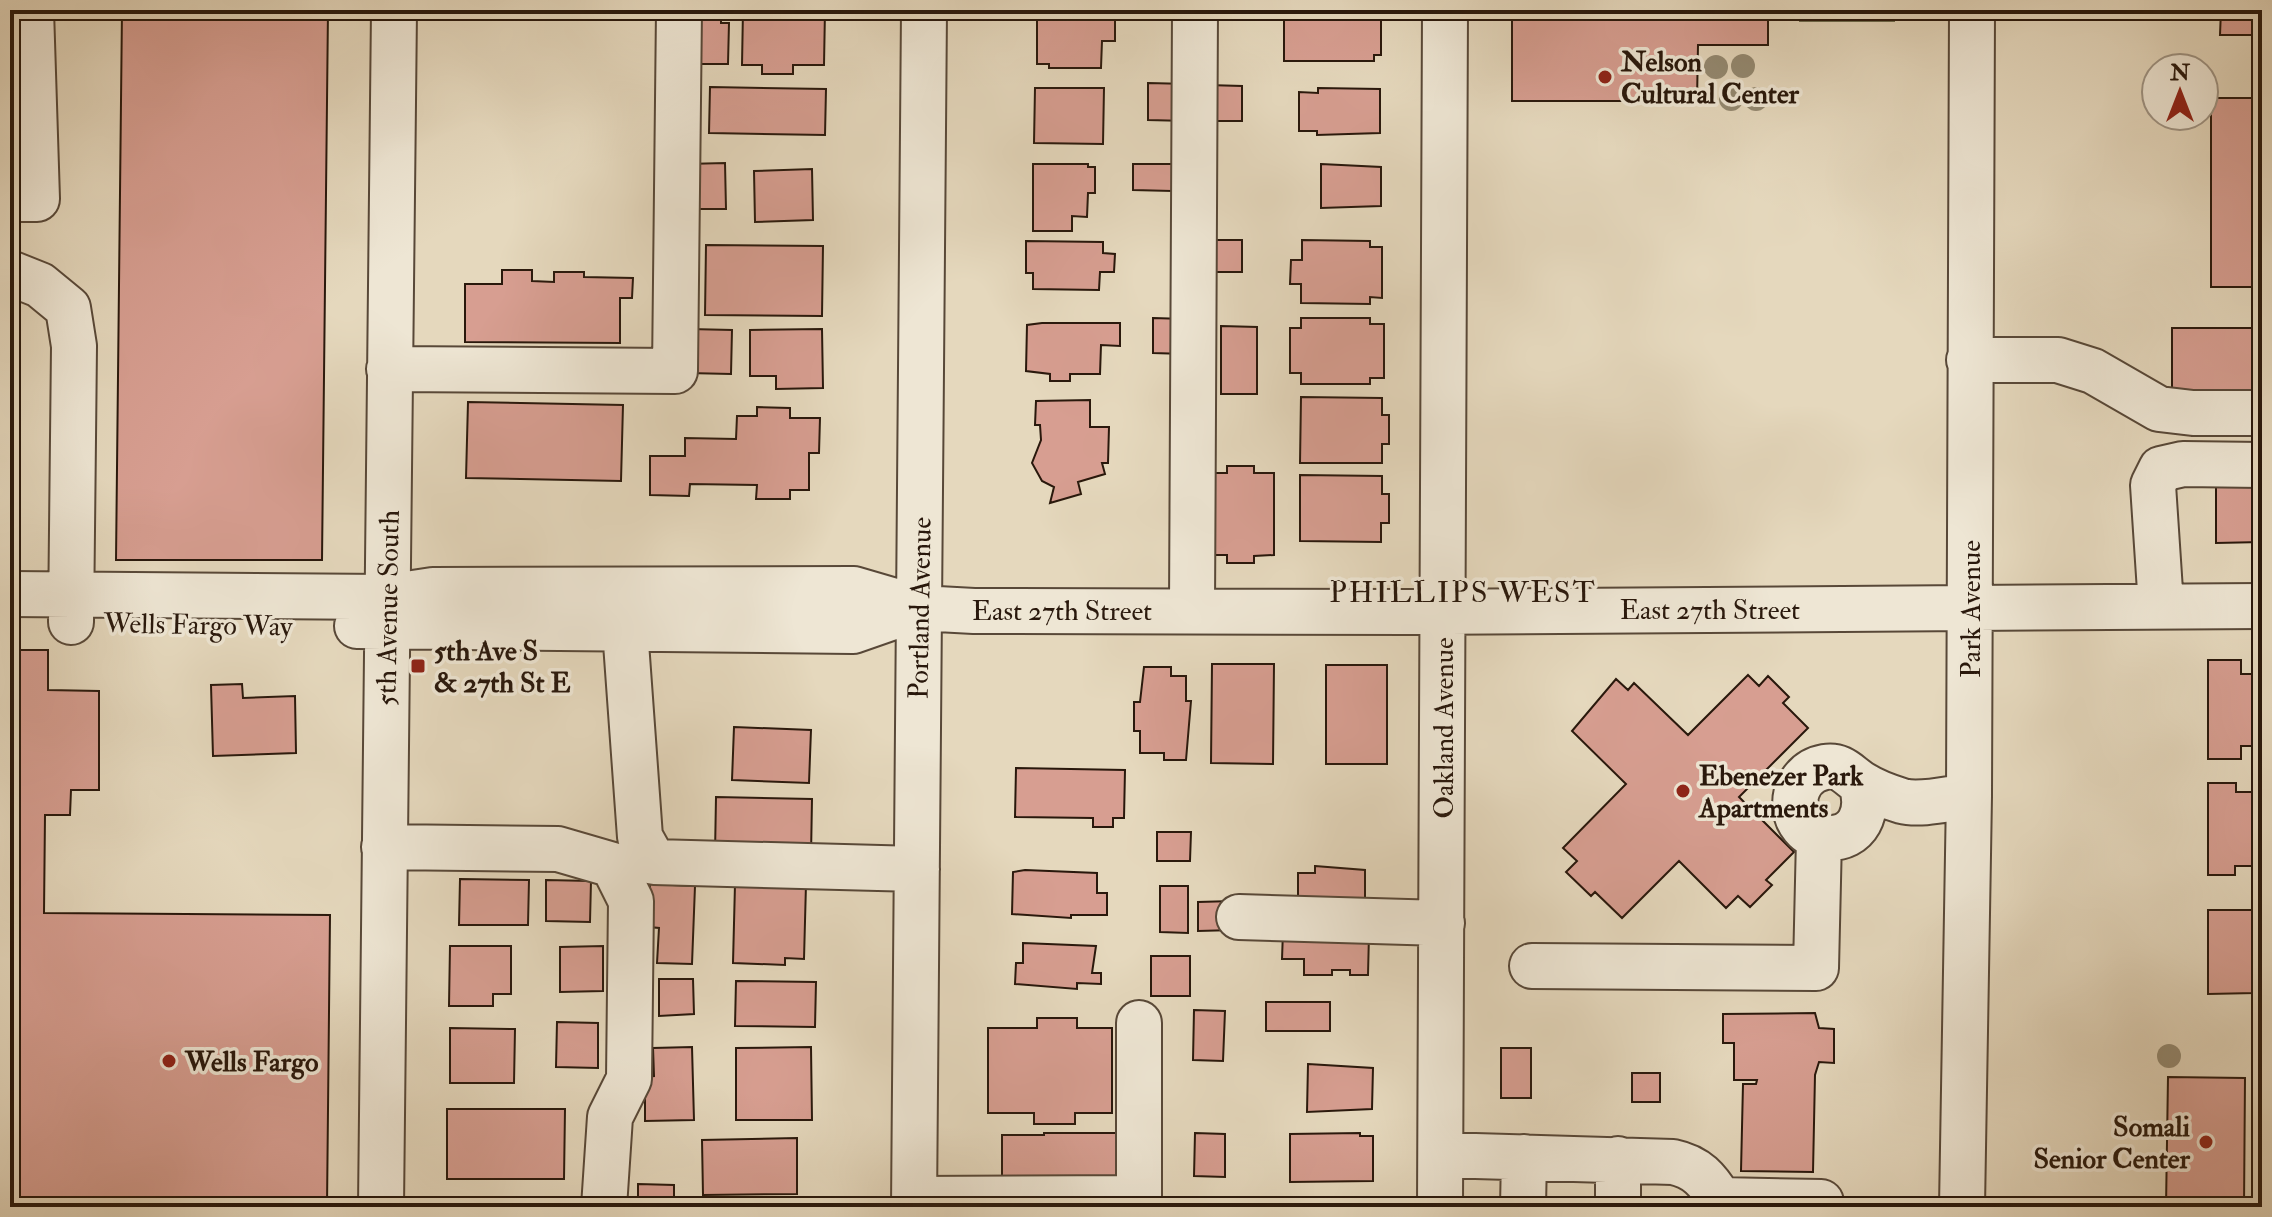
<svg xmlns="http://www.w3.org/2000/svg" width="2272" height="1217" viewBox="0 0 2272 1217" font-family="'IM FELL Double Pica',serif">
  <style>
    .green { fill: #b0c095; stroke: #6c6c50; stroke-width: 2 }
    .building { fill: #d79e91; stroke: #29180c; stroke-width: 2 }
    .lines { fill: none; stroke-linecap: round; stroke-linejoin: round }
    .minor-casing { stroke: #584838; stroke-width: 48 }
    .minor { stroke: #eee6d4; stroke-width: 44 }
    .tree { fill: #948a72 }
    .poi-dot { fill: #8f2418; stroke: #eee6d4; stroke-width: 3 }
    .labels { text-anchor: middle; stroke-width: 7; stroke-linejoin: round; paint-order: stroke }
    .poi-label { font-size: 28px; font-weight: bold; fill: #29180c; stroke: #eee6d4; text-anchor: start }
    .street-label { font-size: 28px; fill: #29180c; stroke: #eee6d4 }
    .neighbourhood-label { font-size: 30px; letter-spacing: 2px; fill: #29180c; stroke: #eee6d4 }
  </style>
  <rect width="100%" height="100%" fill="#e5d8bd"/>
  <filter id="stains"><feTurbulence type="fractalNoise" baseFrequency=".0025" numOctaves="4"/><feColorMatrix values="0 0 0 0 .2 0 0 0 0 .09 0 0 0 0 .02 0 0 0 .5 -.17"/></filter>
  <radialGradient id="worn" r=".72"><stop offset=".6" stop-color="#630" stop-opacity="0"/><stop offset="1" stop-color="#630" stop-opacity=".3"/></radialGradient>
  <path class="green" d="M1800,10H1894V21H1800Z"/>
  <path class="building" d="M122,10H328L322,560H116Z
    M681,10H721V23H729L728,64H688Z
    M743,10H825L824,65H793V74H762V65H742Z
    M1284,10H1381V55H1374V61H1284Z
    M1512,10H1768V45H1698L1697,101H1512Z
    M2221,10H2262V35H2220Z
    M1049,16L1115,17V41H1102L1101,68H1049V64H1037V19H1049Z
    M1148,83L1188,84L1187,121L1148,120Z
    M1207,85L1242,86V121H1206Z
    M710,87L826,89L825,135L709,133Z
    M1035,88H1104L1103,144L1034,143Z
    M1318,88L1380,89V133L1317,135V131H1299V92L1318,93Z
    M2211,98H2262V287H2211Z
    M725,163L726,209H686V164Z
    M1033,164H1088V167H1095V193H1088L1087,217L1072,216V231H1033Z
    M1133,164H1172V191L1133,190Z
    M1321,164L1381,167V206L1321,208Z
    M812,169L813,220L755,222L754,171Z
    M1207,240H1242V272H1206Z
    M1302,240L1370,241V247H1382V298L1370,297V304L1301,303V284H1290L1291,260H1302Z
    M1026,241L1103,242V253L1115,254L1114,272H1100L1099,290L1033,289V273H1026Z
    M706,245L823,246L822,316L705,315Z
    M502,270H532V281L554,282V272H584V277L633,278L632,298H620V343L465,342V284H502Z
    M1153,318L1185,319V354L1153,353Z
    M1301,318H1370V324H1384V378H1370V384H1301V373H1290V328H1301Z
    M1042,323H1120V346L1101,345L1100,374H1070V381H1050V374L1026,371L1027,325Z
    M1221,326L1257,327V394H1221Z
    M2172,328H2262V403L2172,402Z
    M689,329L732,330L731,374L688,373Z
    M822,329L823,388L776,389V376H750V330Z
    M1301,397L1382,398V415H1389V444H1382V463H1300Z
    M1090,400V427H1109L1108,463H1102L1105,474L1078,482L1081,494L1050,503L1054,487L1042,481L1032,463L1041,440L1040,425H1035L1036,401Z
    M468,402L623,405L621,481L466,478Z
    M757,407L790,408V418H820L819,453H809V490H790V499H756L757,485L690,484L689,496L650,495V456H685V438L736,439L737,416H757Z
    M1227,466H1254V473H1274V555L1254,556V563H1227V555H1208V473H1227Z
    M1300,475L1382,476V494H1389V523H1381V542L1300,541Z
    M2216,483H2262V542L2216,543Z
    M10,650H48V690L99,691V790H71L70,815H45L44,913L330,915L327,1207H10Z
    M2208,660H2241V674H2262V746H2241V759H2208Z
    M1212,664H1274L1273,764L1211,763Z
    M1326,665H1387V764H1326Z
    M1144,667H1171V676H1186V701H1191L1186,760H1164V753H1140V731H1134V702H1140Z
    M1748,675L1759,686L1768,676L1789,697L1783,703L1808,728L1739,797L1794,852L1766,880L1772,885L1750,907L1738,896L1726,908L1679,861L1622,918L1595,892L1591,896L1566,872L1577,861L1563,848L1626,784L1572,731L1616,679L1628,690L1634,683L1688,735Z
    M242,684L243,698L295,696L296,753L213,756L211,685Z
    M734,727L811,730L809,783L732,780Z
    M1016,768L1125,770L1124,818H1113V827H1093V818L1015,817Z
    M2208,783H2236V792H2262V866H2235V875H2208Z
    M716,797L812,799L811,856L715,854Z
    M1157,832H1191L1190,861H1157Z
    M1315,866L1365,870V904H1298V873H1315Z
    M1025,870L1097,873V893H1107V915H1071V918L1012,914L1013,872Z
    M460,879L529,880L528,925H459Z
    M546,880L591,881L590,922L546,921Z
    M650,884L695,886L692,964L657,963L659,928L649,927Z
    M735,884H806L804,959L785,958V965L733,963Z
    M1160,886H1188V933L1160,932Z
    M1233,901L1234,930L1198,931V902Z
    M2208,910H2255V918H2262V984L2255,985V993L2208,994Z
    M1283,931L1369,934L1368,975H1350V970H1332V975H1304V959H1282Z
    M1023,943L1096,946L1092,973H1101V984L1077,983V989L1015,984L1016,963H1023Z
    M450,946H511V994H493V1006H449Z
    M603,946V991L560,992V947Z
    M1151,956H1190V996H1151Z
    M659,979H693L694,1014L659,1016Z
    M736,981L816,982L815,1027L735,1026Z
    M1266,1002H1330V1031H1266Z
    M1194,1010L1225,1011L1223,1061L1193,1060Z
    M1815,1013L1819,1028L1834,1029V1063L1819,1062L1815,1075L1813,1172L1741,1171L1743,1084H1756L1757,1080H1734V1043H1723V1014Z
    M1037,1018H1077V1028H1112V1113H1075V1124H1034V1113H988V1028H1037Z
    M557,1022L598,1023V1068L556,1067Z
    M450,1028L515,1029L514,1083H450Z
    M692,1047L694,1120L645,1121V1077L654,1076L653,1048Z
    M811,1047L812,1120H736V1048Z
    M1501,1048H1531V1098H1501Z
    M1308,1064L1373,1068L1372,1109L1307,1112Z
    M1632,1073H1660V1102H1632Z
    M2168,1077L2245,1078L2244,1207H2166Z
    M447,1109H565L564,1179H447Z
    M1044,1133H1122L1121,1193L1002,1184V1135H1044Z
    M1195,1133L1225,1134V1177L1194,1176Z
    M1360,1133V1136H1373V1181L1290,1182V1134Z
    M797,1138V1194L703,1195L702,1140Z
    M638,1184L674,1185V1207H638Z
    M457,1202L562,1203V1207H457Z"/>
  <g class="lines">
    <g class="minor-casing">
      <path id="minor" d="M10,199H37L31,10
        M10,273L40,285L68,308L74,346L71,622
        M1969,360H2058L2093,371L2159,409L2193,413H2262
        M389,369L675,371L679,10
        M10,594L387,597L433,590L854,589L919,608L974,611L1412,612L2262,606
        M2161,606L2153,485L2161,469L2183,464L2262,465
        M1192,609L1195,10
        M357,626L853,631L919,608
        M625,629L640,837L654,862L917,869
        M1861,784C1870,811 1859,840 1826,838C1785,835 1785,774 1825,767C1842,764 1849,776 1862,784C1873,791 1889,797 1902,801C1921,806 1950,798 1969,796
        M384,847L558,849L613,865L631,901L629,1079L610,1117L604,1207
        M1239,917L1442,923
        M1532,966L1816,968L1819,838
        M1441,1155L1673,1162C1697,1167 1708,1180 1720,1200L1821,1202V1207
        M1618,1159V1207
        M914,1199L1139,1198V1023
        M381,1207L394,10
        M914,1207L924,10
        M1440,1207L1445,10
        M1523,1207L1524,1157
        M1962,1207L1969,796L1972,10"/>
    </g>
    <use href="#minor" class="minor"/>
  </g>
  <g class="tree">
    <circle cx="1743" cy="66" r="12"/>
    <circle cx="1716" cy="67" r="12"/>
    <circle cx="1731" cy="99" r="12"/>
    <circle cx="1756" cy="99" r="12"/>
    <circle cx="2169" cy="1056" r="12"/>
  </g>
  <g class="poi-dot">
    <circle cx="1605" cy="77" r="8"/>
    <rect x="410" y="658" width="16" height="16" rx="4"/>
    <circle cx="1683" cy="791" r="8"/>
    <circle cx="169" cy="1061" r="8"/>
    <circle cx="2206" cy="1142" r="8"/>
  </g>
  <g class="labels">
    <g class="poi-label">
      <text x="1621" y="71">Nelson<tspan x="1621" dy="32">Cultural Center</tspan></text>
      <text x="434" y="660">5th Ave S<tspan x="434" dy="32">&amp; 27th St E</tspan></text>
      <text x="1699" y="785">Ebenezer Park<tspan x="1699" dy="32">Apartments</tspan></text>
      <text x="185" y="1071">Wells Fargo</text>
      <text x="2190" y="1136" text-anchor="end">Somali<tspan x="2190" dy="32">Senior Center</tspan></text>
    </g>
    <g class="street-label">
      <text transform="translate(387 608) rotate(-89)" y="10">5th Avenue South</text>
      <text transform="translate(919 608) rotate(-89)" y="10">Portland Avenue</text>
      <text x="1710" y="619">East 27th Street</text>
      <text transform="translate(1970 609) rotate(-90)" y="10">Park Avenue</text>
      <text x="1062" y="620">East 27th Street</text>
      <text transform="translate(198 624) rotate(1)" y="10">Wells Fargo Way</text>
      <text transform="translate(1443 728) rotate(-90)" y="10">Oakland Avenue</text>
    </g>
    <g class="neighbourhood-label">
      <text x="1463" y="602">PHILLIPS WEST</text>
    </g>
  </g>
  <rect width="2272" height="1217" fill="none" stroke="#e5d8bd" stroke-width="40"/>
  <rect x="12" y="12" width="2248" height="1193" fill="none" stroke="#29180c" stroke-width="4"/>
  <rect x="20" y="20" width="2232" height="1177" fill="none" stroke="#29180c" stroke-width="2"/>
  <g transform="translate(2180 92)"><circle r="38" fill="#eee6d4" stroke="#9f9484" stroke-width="2"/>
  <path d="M0-6L14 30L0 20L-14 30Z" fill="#8f2418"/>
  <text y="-12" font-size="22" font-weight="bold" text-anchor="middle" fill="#29180c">N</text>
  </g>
  <rect width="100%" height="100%" filter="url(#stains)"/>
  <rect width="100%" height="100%" fill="url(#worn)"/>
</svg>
